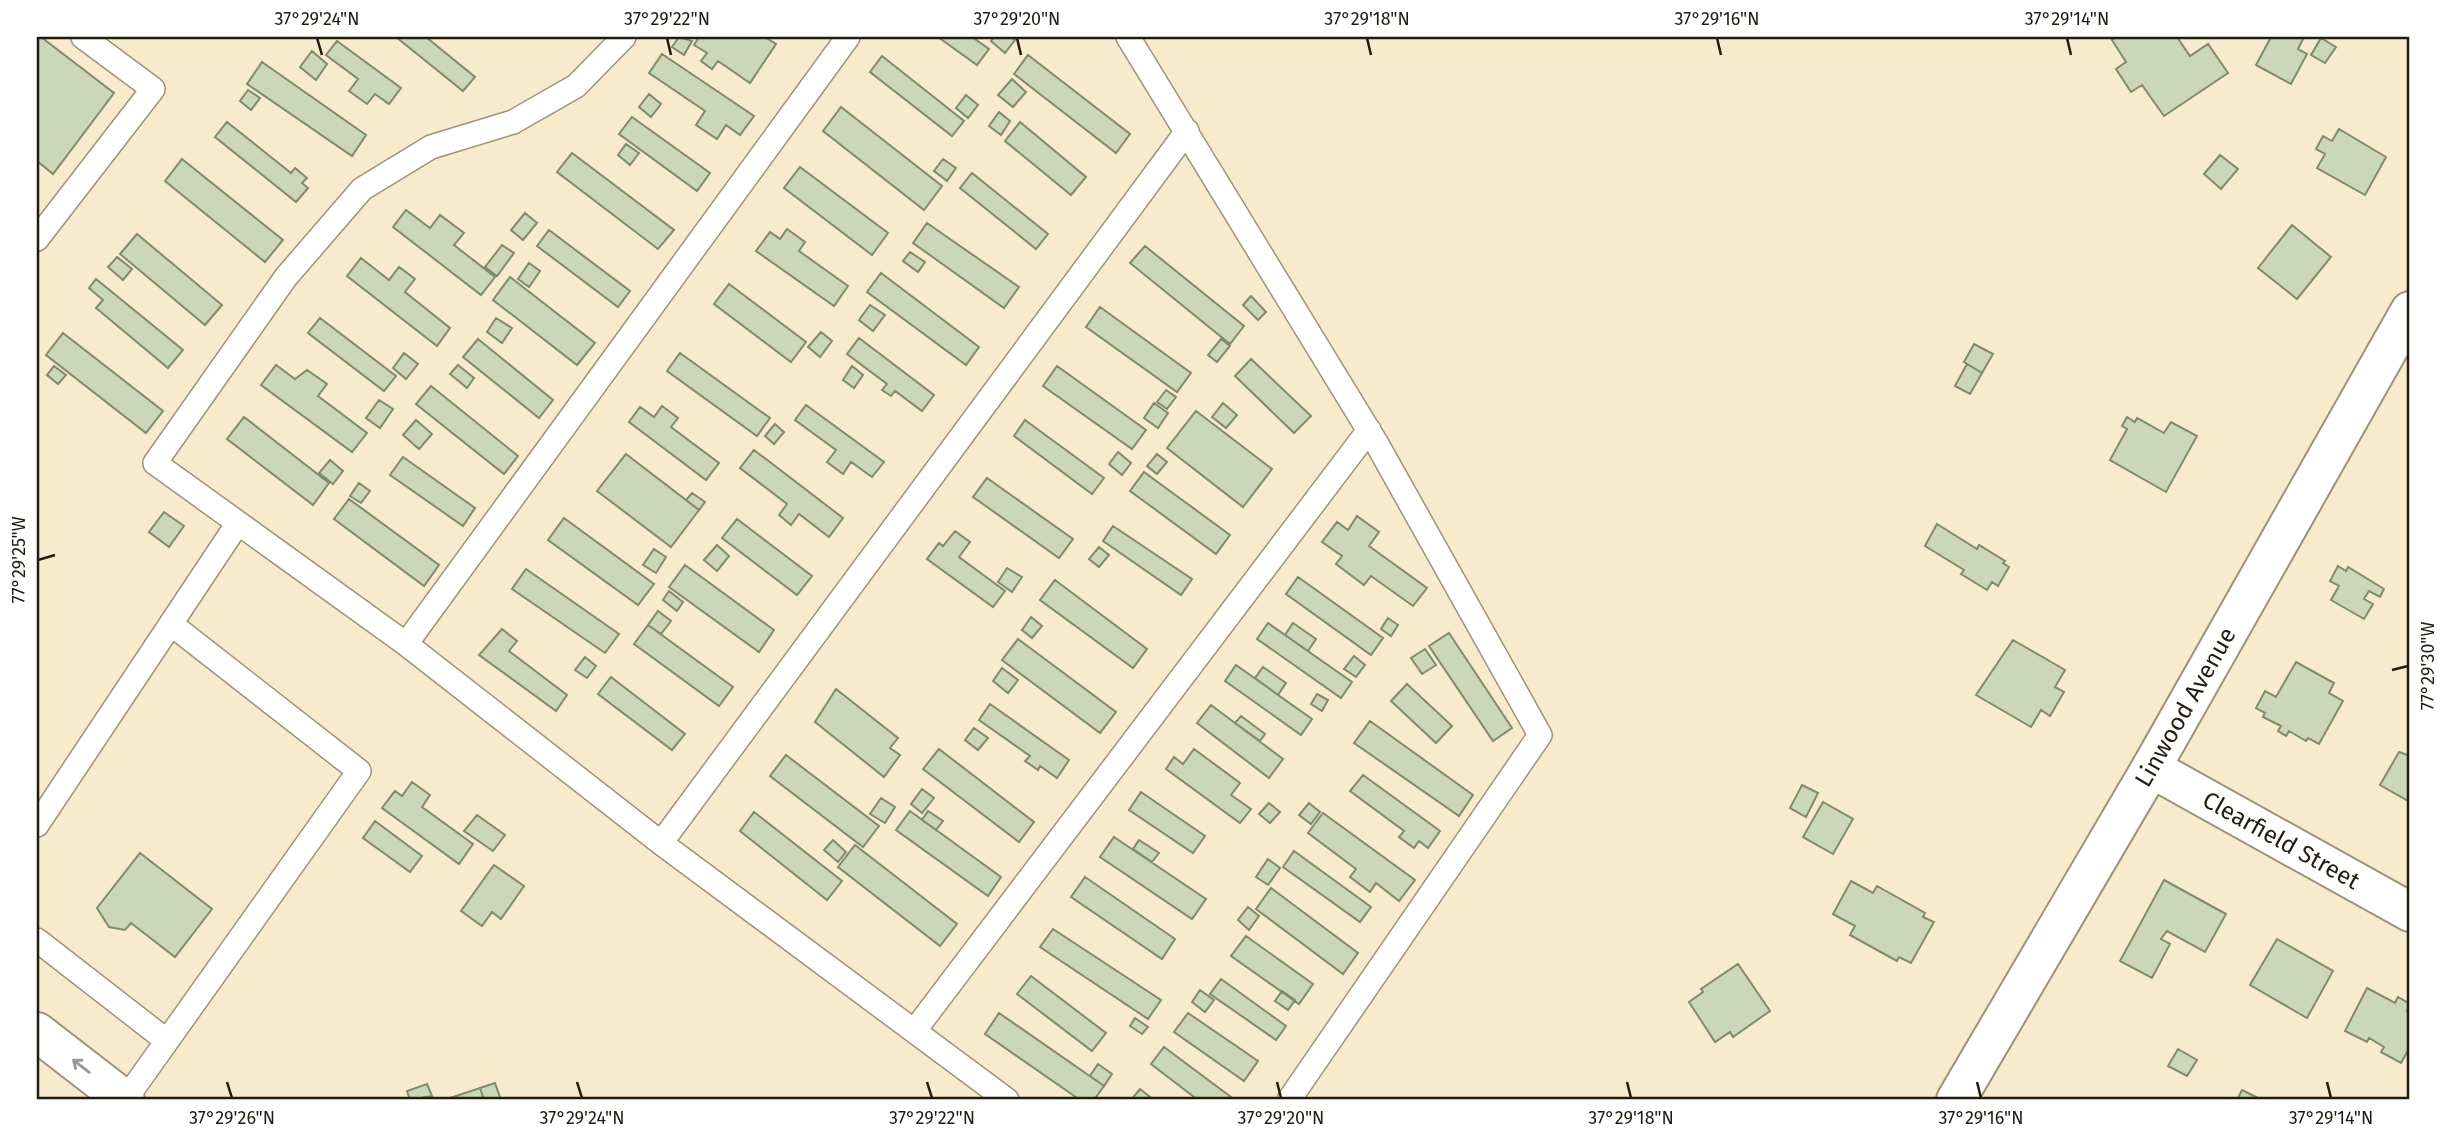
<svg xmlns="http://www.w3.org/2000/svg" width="2447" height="1137" viewBox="0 0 2447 1137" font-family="'Fira Sans',sans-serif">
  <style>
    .building { fill: #ccd6b9; stroke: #818a6f; stroke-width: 2 }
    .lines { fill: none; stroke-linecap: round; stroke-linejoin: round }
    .lane-casing { stroke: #9e9378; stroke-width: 26 }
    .street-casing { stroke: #9e9378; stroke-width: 42 }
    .primary-casing { stroke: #9e9378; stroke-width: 42 }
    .lane { stroke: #fff; stroke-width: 23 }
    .street { stroke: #fff; stroke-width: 38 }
    .primary { stroke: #fff; stroke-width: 38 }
    .oneway { stroke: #9b9994 }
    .ticks { fill: none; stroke: #211c12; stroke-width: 2.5 }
    .labels { text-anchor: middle; stroke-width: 5; stroke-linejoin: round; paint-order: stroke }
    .street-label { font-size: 24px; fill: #211c12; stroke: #fff }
    .neatline { fill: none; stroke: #211c12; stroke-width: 2.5 }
    .ticks-label { font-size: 18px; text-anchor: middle; fill: #211c12 }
  </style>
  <rect width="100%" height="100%" fill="#f7eacd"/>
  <path class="building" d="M37,37H41L114,93L53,174L37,161Z
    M396,37H426L475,77L463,91Z
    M679,37L692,41L684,55L672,47Z
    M699,37H765L776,44L750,83L718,61L712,69L701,61L707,53L694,45Z
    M938,37H972L989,49L977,65Z
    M994,37H1011L1015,40L1005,53L991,41Z
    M2116,37H2177L2190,56L2208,44L2228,73L2164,116L2142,85L2131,92L2116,69L2126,62L2112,40Z
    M2271,37H2304L2298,49L2307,54L2291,84L2256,65Z
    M2321,38L2336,47L2325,63L2311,55Z
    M337,41L401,88L389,104L375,94L367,104L349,91L358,79L326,55Z
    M312,51L327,64L316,80L300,67Z
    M662,54L754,116L740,135L726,125L717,139L696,125L705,111L649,73Z
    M1028,55L1130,134L1116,153L1014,74Z
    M882,56L964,121L952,136L870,72Z
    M262,62L366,135L352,156L247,84Z
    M1012,79L1026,92L1013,107L998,95Z
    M248,90L260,98L251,110L240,101Z
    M649,94L661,104L651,117L639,107Z
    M966,95L978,105L968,118L956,108Z
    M841,107L942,186L924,210L823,131Z
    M999,112L1010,121L1001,135L989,126Z
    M632,117L710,173L697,191L619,134Z
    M227,122L291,173L295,168L307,178L302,183L308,188L296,202L215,137Z
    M1020,122L1086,177L1071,195L1005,141Z
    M2339,129L2386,157L2365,195L2317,168L2325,154L2316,149L2323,136L2332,141Z
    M626,144L639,153L630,165L618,155Z
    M572,153L674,230L658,249L557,172Z
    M2220,155L2238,169L2221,189L2204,174Z
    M182,159L283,240L265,262L165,181Z
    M943,159L956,168L947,181L934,171Z
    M800,167L888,233L872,255L784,188Z
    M972,173L1048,234L1036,249L960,188Z
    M406,210L430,228L440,215L464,233L454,245L495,277L481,295L393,227Z
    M525,213L537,223L523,240L511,230Z
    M927,223L1019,287L1004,308L913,243Z
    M2292,225L2331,257L2297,299L2258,268Z
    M787,229L805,242L799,251L848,286L834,306L756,251L770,232L780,239Z
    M549,230L630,291L618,307L537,246Z
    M137,234L222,305L205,325L120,254Z
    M502,245L514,253L497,276L485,267Z
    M1145,246L1244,326L1230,344L1130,263Z
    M910,252L925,262L918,272L903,261Z
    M117,257L132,269L123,280L108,267Z
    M361,258L389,280L399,267L415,279L405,292L450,328L437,346L347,276Z
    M529,263L540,271L529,287L518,279Z
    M881,273L979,347L966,365L867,292Z
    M510,277L595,343L577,365L493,300Z
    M96,279L183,350L168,368L96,308L103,300L89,288Z
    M729,284L806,342L791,362L714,304Z
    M1251,296L1266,312L1258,320L1243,305Z
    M870,305L885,315L873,331L859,320Z
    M1100,307L1191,373L1177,392L1086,327Z
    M320,318L396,376L384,391L308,333Z
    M496,318L512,328L502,343L487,332Z
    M821,332L832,341L820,357L808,347Z
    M63,333L163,411L146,433L46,355Z
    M859,338L934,395L922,411L895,391L891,396L882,390L887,384L847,354Z
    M478,339L553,400L539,418L463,357Z
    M1221,339L1230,346L1217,362L1208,355Z
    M1974,344L1993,354L1982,373L1964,362Z
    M404,353L418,364L406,379L393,368Z
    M680,353L770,418L757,436L667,371Z
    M1251,359L1311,416L1294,433L1235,376Z
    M1967,364L1982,373L1970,394L1955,386Z
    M276,365L295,379L307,370L327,384L318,396L367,433L352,452L261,385Z
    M458,365L474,378L467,388L450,374Z
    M54,366L66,375L58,384L47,375Z
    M852,366L863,375L854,388L843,380Z
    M1057,366L1146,430L1132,449L1043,386Z
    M431,386L518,456L504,474L416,404Z
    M1166,390L1176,397L1167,409L1157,402Z
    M379,400L393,409L380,428L366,418Z
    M1154,403L1168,413L1158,428L1144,418Z
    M1223,403L1237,415L1226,428L1212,417Z
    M806,405L884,462L872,477L851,462L843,474L827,462L836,450L795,420Z
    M662,406L678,418L671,427L719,463L706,480L629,422L640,407L654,417Z
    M1196,411L1272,469L1243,507L1167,448Z
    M244,417L329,483L313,505L227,439Z
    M2127,417L2135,422L2137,418L2164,433L2171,422L2197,436L2166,492L2110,460L2127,429L2122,426Z
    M416,420L432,434L419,449L403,435Z
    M1025,420L1104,478L1092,494L1014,436Z
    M775,424L784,432L774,444L765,436Z
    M754,450L843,518L829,537L799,514L791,525L779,515L787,504L740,468Z
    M1118,452L1131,463L1122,475L1109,464Z
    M626,454L699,510L671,547L597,491Z
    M1157,454L1167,462L1157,474L1147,466Z
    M403,457L475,508L463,526L390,475Z
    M330,460L343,471L333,484L319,473Z
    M1144,472L1230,535L1216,554L1130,491Z
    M987,478L1073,539L1059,558L973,497Z
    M359,483L370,491L361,503L350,496Z
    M692,493L705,502L699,510L686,500Z
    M349,499L439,565L424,586L334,519Z
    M164,512L184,526L169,547L149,532Z
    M1357,516L1379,532L1369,546L1427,588L1413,606L1371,576L1364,585L1336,564L1342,556L1322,542L1337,522L1348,530Z
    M564,518L654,584L638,605L548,540Z
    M737,519L812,576L797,595L722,538Z
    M1937,524L1977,549L1979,545L2005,561L2003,563L2009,567L1998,586L1992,582L1987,590L1961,574L1964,570L1925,546Z
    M1113,526L1192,579L1181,595L1103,541Z
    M955,531L970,542L959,557L1005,591L993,607L927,559L939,543L943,546Z
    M717,545L729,556L717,571L704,560Z
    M1099,547L1109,555L1099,567L1089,559Z
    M654,549L666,557L656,573L643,565Z
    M685,565L774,630L759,652L669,587Z
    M2338,566L2346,571L2348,567L2384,589L2380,597L2369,591L2364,599L2373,604L2364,619L2331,600L2339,586L2330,581Z
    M1007,568L1022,577L1012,592L998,582Z
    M526,569L619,634L605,653L512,589Z
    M1298,577L1383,638L1371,655L1286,594Z
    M1055,580L1147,649L1133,668L1040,600Z
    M669,591L683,602L677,611L663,600Z
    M658,611L671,621L661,634L648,625Z
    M1031,617L1042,626L1032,638L1022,630Z
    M1388,618L1398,625L1391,636L1381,629Z
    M1268,623L1352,682L1341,698L1257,639Z
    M1293,623L1316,639L1308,651L1285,635Z
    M648,625L733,687L719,706L634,644Z
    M502,629L517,641L509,651L567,695L556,711L479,655Z
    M1449,633L1512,728L1493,741L1429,646Z
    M1018,639L1116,712L1100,733L1002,660Z
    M2013,640L2065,670L2055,687L2064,692L2050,716L2041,710L2031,727L1976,695Z
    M1425,649L1436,665L1422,674L1411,658Z
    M1354,656L1365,665L1356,677L1344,669Z
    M585,657L596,666L587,678L575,670Z
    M2296,662L2334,683L2329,693L2343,701L2319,744L2308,738L2306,741L2289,731L2286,736L2278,731L2281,726L2263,717L2265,713L2256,708L2265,691L2276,697Z
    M1236,665L1312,719L1301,735L1225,681Z
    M1263,667L1286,683L1278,695L1255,678Z
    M1002,668L1018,680L1008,693L993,681Z
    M611,677L685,734L672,750L598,694Z
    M1407,684L1452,726L1436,743L1391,701Z
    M836,689L898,738L890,748L900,755L884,777L815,722Z
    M1317,694L1328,700L1322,711L1311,704Z
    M990,704L1069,760L1057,778L1040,766L1038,770L1025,761L1030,756L979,720Z
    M1211,705L1283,759L1269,778L1197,723Z
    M1241,716L1265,734L1260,741L1235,723Z
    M1370,721L1473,795L1459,816L1354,743Z
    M974,728L988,738L978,750L965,740Z
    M939,749L1034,822L1019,842L923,769Z
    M1194,749L1240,783L1231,795L1251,809L1240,823L1166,769L1174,757L1183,764Z
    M2399,752L2410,756V802L2380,785Z
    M786,755L879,826L863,847L770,776Z
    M1363,775L1440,831L1428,848L1419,841L1414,848L1399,837L1404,831L1350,791Z
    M412,782L430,795L422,807L473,844L459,864L382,808L395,791L402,796Z
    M1802,785L1818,793L1806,817L1790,808Z
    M922,789L934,798L922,813L911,804Z
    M1141,792L1205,836L1193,853L1129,810Z
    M881,798L895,807L885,823L870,814Z
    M1823,802L1853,819L1833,854L1803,837Z
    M1269,803L1280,812L1270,823L1259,814Z
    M1309,803L1320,812L1311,824L1299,815Z
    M910,811L1001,877L988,896L896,830Z
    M928,811L943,821L936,830L922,820Z
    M754,812L842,881L827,900L740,831Z
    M1323,813L1415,880L1399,901L1376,883L1370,892L1350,877L1356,869L1308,833Z
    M477,815L505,835L493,851L464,831Z
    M375,821L422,856L410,872L363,838Z
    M1114,837L1206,899L1192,919L1100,857Z
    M833,840L846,852L838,862L824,850Z
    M1139,840L1159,853L1152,862L1133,849Z
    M855,845L957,924L940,946L838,867Z
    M1294,851L1371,907L1360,922L1283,867Z
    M140,853L212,909L175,957L131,923L125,930L109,927L97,908Z
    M1268,859L1280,868L1268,885L1256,877Z
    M494,865L524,886L501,919L492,912L482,926L461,911Z
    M1085,877L1175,939L1162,959L1071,897Z
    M2164,880L2226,914L2205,952L2167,931L2161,939L2170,944L2152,978L2120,961Z
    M1851,881L1873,893L1877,886L1925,913L1923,917L1934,922L1911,963L1899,957L1897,961L1850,935L1855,926L1833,914Z
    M1271,888L1358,953L1343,974L1256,909Z
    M1248,907L1259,916L1249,930L1238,920Z
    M1053,929L1161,1000L1148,1019L1040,947Z
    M1246,936L1313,984L1299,1004L1231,956Z
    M2277,939L2333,971L2307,1018L2250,985Z
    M1738,964L1770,1011L1733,1037L1730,1032L1715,1042L1689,1002L1703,992L1701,989Z
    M1031,976L1106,1033L1092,1051L1017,994Z
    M1221,979L1286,1026L1276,1040L1210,994Z
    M2367,988L2395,1003L2398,997L2410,1004L2407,1011L2410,1012V1047L2401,1063L2381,1052L2384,1047L2369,1038L2367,1042L2345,1031Z
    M1200,990L1214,1000L1205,1012L1192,1002Z
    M1282,991L1295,1000L1288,1010L1275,1001Z
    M999,1013L1104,1086L1094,1100H1080L985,1034Z
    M1188,1013L1258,1061L1244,1081L1174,1032Z
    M1135,1018L1148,1027L1142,1034L1130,1026Z
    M1164,1047L1235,1100H1198L1151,1064Z
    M2178,1049L2197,1060L2187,1076L2168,1066Z
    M1098,1064L1112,1074L1104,1086L1090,1076Z
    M495,1083L501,1100H484L480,1088Z
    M427,1084L432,1096L410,1100L407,1091Z
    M480,1088L484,1100H444Z
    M1140,1089L1154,1100H1131Z
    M2242,1090L2262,1100H2237Z"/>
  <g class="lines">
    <g class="lane-casing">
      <path id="lane" d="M624,37L576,86L513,122L431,147L362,189L286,277L155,463L406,644L661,843L1007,1100
        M1128,37L1377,444L1540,735L1289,1100
        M37,239L153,89L83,37
        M406,644L848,37
        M37,825L238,523
        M661,843L1187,131
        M37,940L167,1041
        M915,1030L1369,430
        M125,1100L359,771L171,624"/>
    </g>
    <g class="street-casing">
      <g id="street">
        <path id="s1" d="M2151,768L2410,912"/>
        <path id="s2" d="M1956,1100L2151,768L2410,311"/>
      </g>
    </g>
    <g class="primary-casing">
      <path id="primary" d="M37,1032L125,1100"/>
    </g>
    <use href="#lane" class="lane"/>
    <use href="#street" class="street"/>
    <use href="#primary" class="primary"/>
  </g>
  <defs><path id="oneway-shaft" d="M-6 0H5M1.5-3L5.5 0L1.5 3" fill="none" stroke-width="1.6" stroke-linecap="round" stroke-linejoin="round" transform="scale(1.75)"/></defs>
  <use class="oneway" href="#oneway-shaft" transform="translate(81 1066) rotate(-142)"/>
  <path class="ticks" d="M317,38L322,55M667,38L671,55M1017,38L1021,55M1367,38L1371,55M1717,38L1721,55M2067,38L2071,55M38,560L55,555M2392,670L2408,666M227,1082L232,1098M577,1082L582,1098M927,1082L932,1098M1277,1082L1281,1098M1627,1082L1631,1098M1977,1082L1981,1098M2327,1082L2331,1098"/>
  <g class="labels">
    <g class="street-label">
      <text dy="8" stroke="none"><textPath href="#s2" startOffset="455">Linwood Avenue</textPath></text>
      <text dy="8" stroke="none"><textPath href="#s1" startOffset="149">Clearfield Street</textPath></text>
    </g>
  </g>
  <rect width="2447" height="1137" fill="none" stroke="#ffffff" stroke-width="77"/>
  <rect x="38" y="38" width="2370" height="1060" class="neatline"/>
  <g class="ticks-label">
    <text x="317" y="25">37°29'24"N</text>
    <text x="667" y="25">37°29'22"N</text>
    <text x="1017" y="25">37°29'20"N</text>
    <text x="1367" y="25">37°29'18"N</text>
    <text x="1717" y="25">37°29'16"N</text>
    <text x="2067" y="25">37°29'14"N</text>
    <text transform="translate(19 560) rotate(-90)" y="6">77°29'25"W</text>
    <text transform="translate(2428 666) rotate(-90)" y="6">77°29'30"W</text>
    <text x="232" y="1124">37°29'26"N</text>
    <text x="582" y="1124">37°29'24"N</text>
    <text x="932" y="1124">37°29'22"N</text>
    <text x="1281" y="1124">37°29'20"N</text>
    <text x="1631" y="1124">37°29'18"N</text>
    <text x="1981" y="1124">37°29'16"N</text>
    <text x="2331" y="1124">37°29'14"N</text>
  </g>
</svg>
